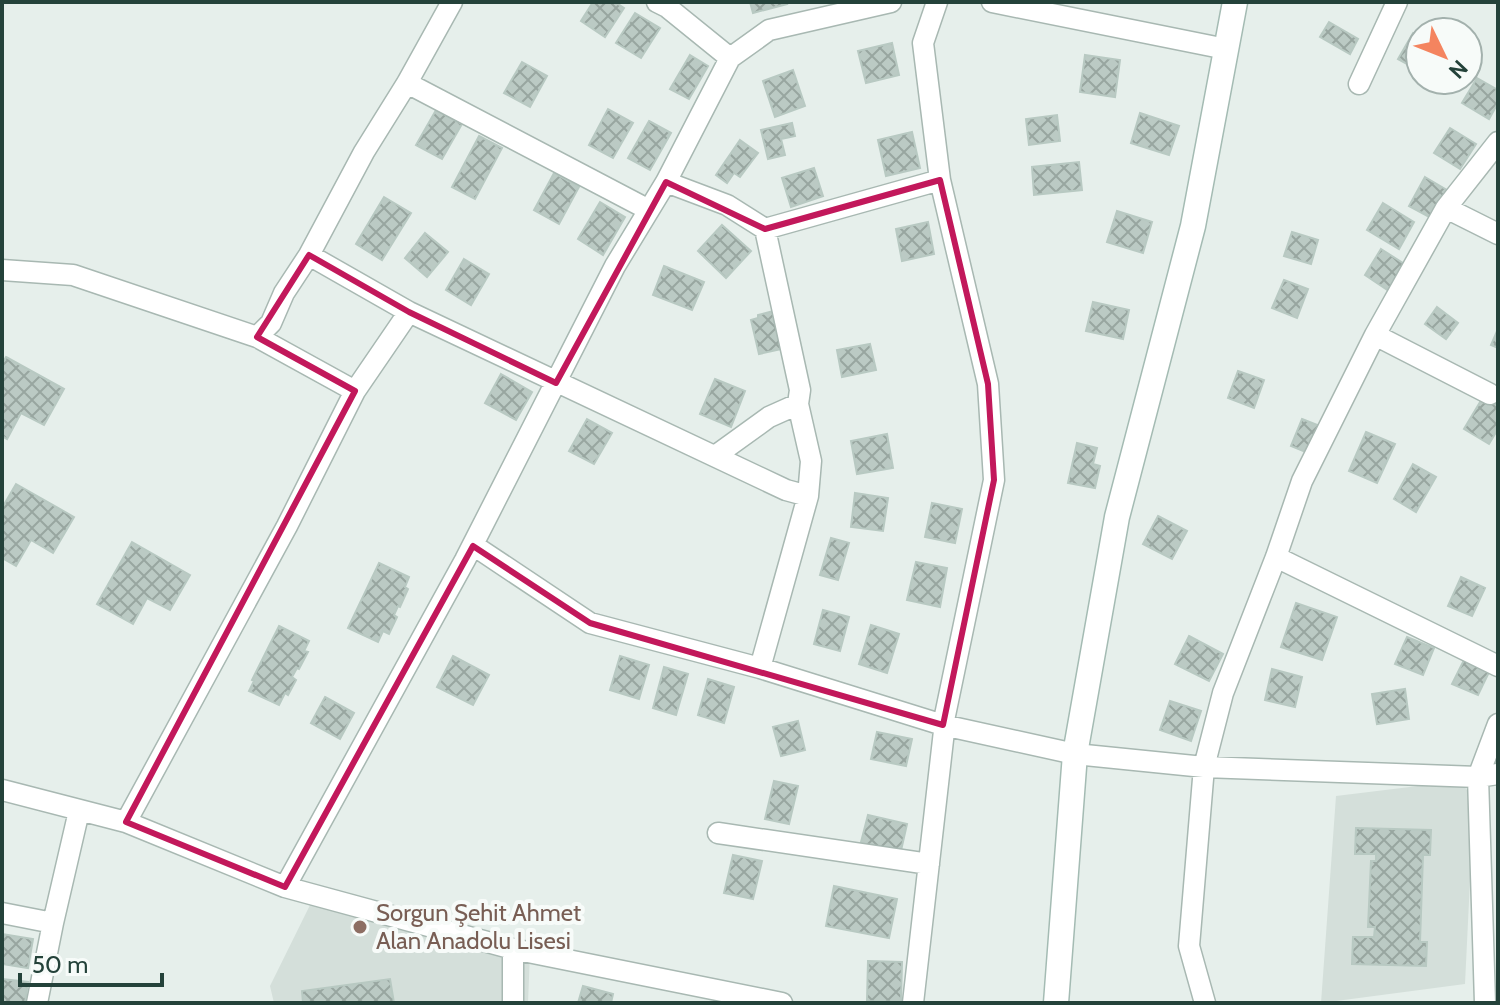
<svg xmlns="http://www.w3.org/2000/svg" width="1500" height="1005" viewBox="0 0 1500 1005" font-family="Cabin,sans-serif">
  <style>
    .built { fill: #d4dfda }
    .building { fill: url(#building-cross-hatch); stroke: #b8c9c2; stroke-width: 2 }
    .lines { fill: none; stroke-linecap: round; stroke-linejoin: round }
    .street-casing { stroke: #a8b8b2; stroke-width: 23 }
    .secondary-casing { stroke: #a4bbb3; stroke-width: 27 }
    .street { stroke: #fff; stroke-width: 20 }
    .secondary { stroke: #fff; stroke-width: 24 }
    .marked { fill: none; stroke: #c2185b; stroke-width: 6; stroke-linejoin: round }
    .education-dot { fill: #8d6e63; stroke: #f7fbf9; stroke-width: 3 }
    .labels { text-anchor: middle; stroke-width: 8; stroke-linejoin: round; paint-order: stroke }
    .education-label { font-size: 24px; fill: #785e54; stroke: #f7fbf9; text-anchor: start }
  </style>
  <defs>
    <pattern id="building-cross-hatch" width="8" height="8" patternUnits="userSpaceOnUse" patternTransform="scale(2)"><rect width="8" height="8" fill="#bbcac4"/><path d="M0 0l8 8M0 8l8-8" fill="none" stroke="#98a6a0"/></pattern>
  </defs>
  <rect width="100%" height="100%" fill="#e6efeb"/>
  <path class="built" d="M1459,781L1474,798L1465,984L1321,1003L1336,796Z
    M312,901L530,953L528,1003H274L270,986Z"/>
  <path class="building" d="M593,2H615L624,8L605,37L581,21Z
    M750,2H786L787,4L753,13Z
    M635,13L660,28L641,58L616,43Z
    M1329,22L1358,39L1350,54L1320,37Z
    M1413,33L1420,37V71L1398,59Z
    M892,43L899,75L866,83L858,51Z
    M690,55L708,66L689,99L670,89Z
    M1085,55L1120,60L1115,97L1080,92Z
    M522,62L547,76L530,107L504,93Z
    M793,70L805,106L775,117L763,81Z
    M1477,78L1498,90V103L1489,119L1462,103Z
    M608,109L633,123L613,158L589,145Z
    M436,110L462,124L442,159L416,145Z
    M1140,113L1179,126L1169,155L1131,143Z
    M1057,115L1060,141L1029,145L1026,119Z
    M649,121L671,133L650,170L628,158Z
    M792,123L795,136L781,139L785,155L768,159L761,130Z
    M1450,128L1476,144L1460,169L1434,153Z
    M912,132L920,168L886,176L878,140Z
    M479,136L502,148L475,199L452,187Z
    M740,140L758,153L740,177L734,173L727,183L716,175Z
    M1079,162L1082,190L1034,195L1032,167Z
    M814,168L823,196L791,207L782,178Z
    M554,173L579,187L559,224L534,210Z
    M1425,177L1447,190L1431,218L1409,206Z
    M384,197L411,213L382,260L356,244Z
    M600,202L625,217L603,255L578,239Z
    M1383,203L1414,222L1399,249L1367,230Z
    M1117,211L1152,222L1143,253L1107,242Z
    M928,222L934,254L902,261L896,229Z
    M722,225L751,251L726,278L698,251Z
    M1292,232L1318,240L1311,264L1284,256Z
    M425,233L448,252L427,277L405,258Z
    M1381,249L1406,265L1389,291L1365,275Z
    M464,259L489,274L471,305L446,290Z
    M664,266L704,282L692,310L653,295Z
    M1284,280L1308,289L1297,318L1272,308Z
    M1093,302L1129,310L1123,339L1086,331Z
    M1437,307L1458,323L1446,339L1425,324Z
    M777,310L786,348L759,354L751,320L758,318V315Z
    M1498,329V348L1491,345Z
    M870,344L876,370L842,377L837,350Z
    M6,357L64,389L44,425L21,413L7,439L2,436V364Z
    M1238,371L1264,380L1254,408L1228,398Z
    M501,374L532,392L516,420L485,403Z
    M715,379L745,391L731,427L700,414Z
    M1483,397L1498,406V429L1489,444L1464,429Z
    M587,419L612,433L594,464L569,451Z
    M1302,419L1320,426L1308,453L1291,446Z
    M1366,432L1395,444L1377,483L1349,471Z
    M887,434L893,468L857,474L851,441Z
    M1077,443L1097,448L1093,464L1100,466L1095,488L1068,483Z
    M1413,464L1436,477L1416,512L1394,499Z
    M16,484L74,517L53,553L31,540L16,566L2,558V508Z
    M855,493L888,498L883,531L851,527Z
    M932,503L962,509L955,543L925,537Z
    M1158,516L1187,531L1172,559L1143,544Z
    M831,538L849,543L838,580L820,575Z
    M132,542L190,575L170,610L147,598L133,624L97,604Z
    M916,562L947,568L940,607L907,600Z
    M379,563L409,577L405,587L408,589L400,607L398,606L394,615L397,617L389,634L383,631L378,642L348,628Z
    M1461,577L1485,588L1472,616L1448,606Z
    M1296,603L1337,617L1322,660L1281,647Z
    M823,610L849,617L840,651L814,644Z
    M871,625L899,634L887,673L859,664Z
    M279,626L309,641L304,651L308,652L299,669L297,668L292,677L296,680L288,695L285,693L279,705L249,691L254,681L252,680Z
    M1189,636L1223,654L1209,681L1175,664Z
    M1407,637L1434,648L1423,675L1395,664Z
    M1467,654L1492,666L1478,695L1452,684Z
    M453,656L489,675L473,705L437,687Z
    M620,656L649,665L639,699L610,690Z
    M664,667L688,674L676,715L653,708Z
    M1272,669L1302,677L1295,707L1265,700Z
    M708,679L734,687L724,723L698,715Z
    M1405,689L1409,719L1377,724L1372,694Z
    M325,697L354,713L340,739L311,723Z
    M1170,701L1201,711L1191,741L1160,730Z
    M798,721L805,750L781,756L773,727Z
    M877,732L912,739L906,766L871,759Z
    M774,781L798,786L789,824L765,819Z
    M868,815L907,824L900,855L860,846Z
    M1356,828L1431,830L1430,855H1423L1420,942H1427L1426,966L1352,964L1353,937H1374L1375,927H1368L1371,861H1376V854H1355Z
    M733,855L762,861L753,899L724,893Z
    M834,886L897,899L889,938L826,926Z
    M2,934L33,939L28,968L2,964Z
    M868,961L902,962L901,1002L867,1001Z
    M2,979L28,982L25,1003H2Z
    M390,979L394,1003H303L302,991Z
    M583,986L613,994L611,1003H578Z"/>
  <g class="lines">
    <g class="street-casing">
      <path id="street" d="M657,2L667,7L730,58
        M992,2L1226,49
        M407,83L649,210
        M1359,84L1397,2
        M666,182L727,205L765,229L940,180
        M1446,208L1498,234
        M309,255L409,312L786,490L808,496
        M2,270L73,275L257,337L355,391
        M1375,335L1490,394
        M257,337L271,323L284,293L309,255L364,152L407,83L452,2
        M715,456L769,417L798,404
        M473,545L590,623L760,668L943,725L1075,754L1204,767L1478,777L1485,1003
        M1276,557L1498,666
        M760,668L808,496L811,461L798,404L800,390L765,229
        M1498,724L1478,777L1498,774
        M2,790L126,822L285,887L513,949L782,1003
        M126,822L287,526L355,391L409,312
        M718,833L929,864
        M285,887L465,560L615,266L666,182L730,58L769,30L891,2
        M2,913L53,923
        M513,949V1003
        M37,1003L53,923L79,811
        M913,1003L944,731L943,725L994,480L988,384L940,180L923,43L937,2
        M1205,1003L1189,946L1204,767L1223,693L1276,557L1302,481L1375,335L1446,208L1498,142"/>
    </g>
    <g class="secondary-casing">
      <path id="secondary" d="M1056,1003L1075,754L1117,517L1193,226L1235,2"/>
    </g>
    <use href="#street" class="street"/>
    <use href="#secondary" class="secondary"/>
  </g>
  <path class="marked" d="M940,180L988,384L994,480L943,725L590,623L473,546L285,887L126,822L355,391L257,337L309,255L409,312L556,383L666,182L765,229Z"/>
  <circle class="education-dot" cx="360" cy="927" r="8"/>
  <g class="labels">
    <g class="education-label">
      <text x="376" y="921">Sorgun Şehit Ahmet<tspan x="376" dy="28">Alan Anadolu Lisesi</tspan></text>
    </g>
  </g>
  <rect width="1500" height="1005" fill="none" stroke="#24423a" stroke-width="8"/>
  <g transform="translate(1444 56) rotate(133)"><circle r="38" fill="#f7fbf9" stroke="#a3b1ad" stroke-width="2"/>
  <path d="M0-6L14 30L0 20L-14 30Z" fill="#f4845f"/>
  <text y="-12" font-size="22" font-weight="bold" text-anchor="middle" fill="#24423a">N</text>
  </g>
  <path d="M20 973v12h142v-12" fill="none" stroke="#24423a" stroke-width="4"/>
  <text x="32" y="973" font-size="24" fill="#24423a" stroke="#f7fbf9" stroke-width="6" paint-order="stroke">50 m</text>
</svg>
